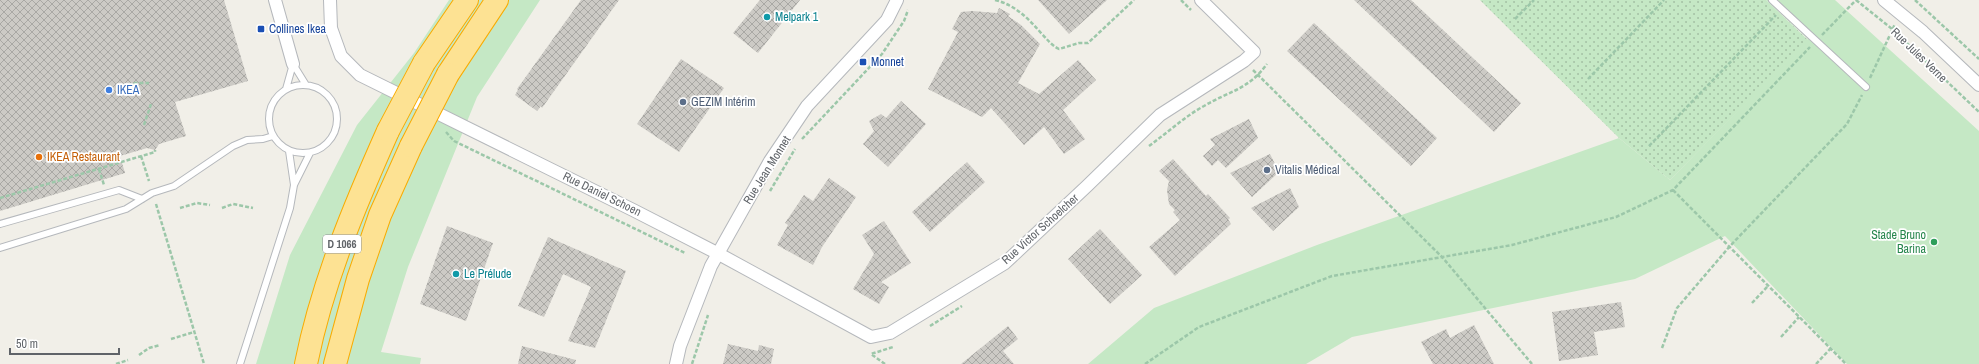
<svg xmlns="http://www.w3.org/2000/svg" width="1979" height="364" viewBox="0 0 1979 364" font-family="'Archivo Narrow',sans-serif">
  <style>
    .green { fill: #c5e8c5 }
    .garden { fill: url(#garden-dots) }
    .building { fill: url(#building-cross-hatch) }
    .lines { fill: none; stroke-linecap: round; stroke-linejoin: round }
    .lane-casing { stroke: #b5b8bc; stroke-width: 8 }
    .street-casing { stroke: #b5b8bc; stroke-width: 14 }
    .highway-casing { stroke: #f9ab00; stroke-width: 24 }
    .path { stroke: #9cc7a9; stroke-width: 2.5; stroke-dasharray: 4 2; stroke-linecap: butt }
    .lane { stroke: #fff; stroke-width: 6 }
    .street { stroke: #fff; stroke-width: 12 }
    .highway { stroke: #fde293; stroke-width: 22 }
    .highway-bridge-casing { stroke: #f9ab00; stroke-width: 24; stroke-linecap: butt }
    .highway-bridge { stroke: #fde293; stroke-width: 22 }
    .culture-dot { fill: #0f9aa8; stroke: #fff; stroke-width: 1.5 }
    .transit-dot { fill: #1a4fb4; stroke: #fff; stroke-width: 1.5 }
    .shop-dot { fill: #3f7fe0; stroke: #fff; stroke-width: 1.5 }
    .service-dot { fill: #5c6f8a; stroke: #fff; stroke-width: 1.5 }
    .food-dot { fill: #e8710a; stroke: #fff; stroke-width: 1.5 }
    .leisure-dot { fill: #2e9e5b; stroke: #fff; stroke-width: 1.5 }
    .labels { text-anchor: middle; stroke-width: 3.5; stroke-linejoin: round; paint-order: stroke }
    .shield { fill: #fff; stroke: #8f9295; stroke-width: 1 }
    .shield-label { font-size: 11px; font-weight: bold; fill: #5f6368 }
    .culture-label { font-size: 12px; fill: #0d838f; stroke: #fff; text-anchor: start }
    .transit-label { font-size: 12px; fill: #164399; stroke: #fff; text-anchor: start }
    .street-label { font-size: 12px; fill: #5f6368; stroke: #fff }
    .shop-label { font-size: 12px; fill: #366cbe; stroke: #fff; text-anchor: start }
    .service-label { font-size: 12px; fill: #4e5e75; stroke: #fff; text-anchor: start }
    .food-label { font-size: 12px; fill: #c56008; stroke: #fff; text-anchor: start }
    .leisure-label { font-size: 12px; fill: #27864d; stroke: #fff; text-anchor: end }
  </style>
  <defs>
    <pattern id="garden-dots" width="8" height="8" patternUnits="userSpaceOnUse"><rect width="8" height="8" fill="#c5e8c5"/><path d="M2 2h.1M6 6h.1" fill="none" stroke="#a3c0a4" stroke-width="1.8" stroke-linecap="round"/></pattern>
    <pattern id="building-cross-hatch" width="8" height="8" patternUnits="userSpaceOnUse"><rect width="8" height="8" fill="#cccac5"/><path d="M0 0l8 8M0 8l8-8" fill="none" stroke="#a9a8a4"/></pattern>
  </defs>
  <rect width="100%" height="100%" fill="#f1efe8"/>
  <path class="green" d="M449,0H540L477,97L408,267L381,352L421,358L420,364H256L290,255L357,125L414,53Z
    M1766,0H1835L1979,131V364H1847L1725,236L1635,279L1352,337L1306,364H1088L1154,308L1317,245L1619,138L1670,180L1808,39Z"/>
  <path class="garden" d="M1480,0H1766L1808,40L1670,180L1619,138Z"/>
  <path class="building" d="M0,0H224L248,81L175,102L186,136L159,144L155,150L147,148L120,156L125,173L0,211Z
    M581,0H619L542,108L541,106L537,111L515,95L518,90L517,89Z
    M760,0H800L758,53L733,33Z
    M1038,0H1107L1069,34Z
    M1354,0H1411L1521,103L1494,132Z
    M999,8L1010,14L1008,16L1021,25L1040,44L1018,83L1039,94L1078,60L1096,80L1063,110L1085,139L1064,154L1044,127L1024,145L991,108L982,117L928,89L958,32L952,29L961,12L972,11L997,13Z
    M1314,23L1437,138L1411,166L1287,51Z
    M681,59L724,88L679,152L637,124Z
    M901,101L926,124L888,167L863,144L874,131L869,121L881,114L886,118Z
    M1249,119L1258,138L1226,168L1218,160L1212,166L1203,156L1215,145L1210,139Z
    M1270,154L1279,172L1252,197L1230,173Z
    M1173,159L1206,196L1208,194L1230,218L1228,219L1231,224L1175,276L1149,247L1180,220L1173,212L1175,210L1169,204L1167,190L1169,181L1159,171Z
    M967,162L985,182L930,232L912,212Z
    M829,178L856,197L822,247L813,265L777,245L788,225L785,223L804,195L813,201Z
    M1290,188L1299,207L1273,231L1251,208Z
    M884,221L911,263L881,282L889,287L879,304L853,289L874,254L862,235Z
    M447,226L493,243L466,321L420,304Z
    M1100,229L1142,275L1110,304L1068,259Z
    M548,237L626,271L595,348L568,341L591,287L563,274L544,317L518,306Z
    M1621,302L1625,327L1594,332L1598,355L1559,361L1552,312Z
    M1474,325L1494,364H1433L1421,342L1446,329L1450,338Z
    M1008,326L1018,339L1003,351L1014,364H961Z
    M728,344L758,351L759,345L774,349L771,364H723Z
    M522,346L576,360L575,364H518Z"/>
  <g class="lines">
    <g class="lane-casing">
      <path id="lane" d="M1772,0L1866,87
        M293,64L306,85
        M269 119a34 34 0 1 1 68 0a34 34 0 1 1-68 0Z
        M286,89L293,64
        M289,151L294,185
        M0,224L119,190L142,199
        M0,248L126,209L152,193L174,186L233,146L247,140L263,139L273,136
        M240,364L290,208L294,185L310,153"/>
    </g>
    <g class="street-casing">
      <path id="street" d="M275,0L293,64
        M330,0L331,28L341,56L360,75L633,210L717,253L871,337L890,333L1005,263L1087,186L1160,115L1244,61L1254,52L1201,0
        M1884,0L1923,32L1979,85
        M676,364L680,346L711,266L770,161L807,106L887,20L897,0"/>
    </g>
    <g class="highway-casing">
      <path id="highway" d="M424,63L467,0
        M448,74L497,0
        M306,364C322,283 355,205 388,131
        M335,364L358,279L380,215L411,146"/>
    </g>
    <path class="path" d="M995,0C1015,5 1028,18 1041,33C1047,39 1051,45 1059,49L1079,43H1088L1134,0
      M1181,0L1191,10
      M1856,0L1892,29L1979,112
      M1915,0L1979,59
      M1515,19L1534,0
      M1822,35L1856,0
      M1253,70L1443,258L1532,364
      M1870,78L1895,24
      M1588,79L1664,0
      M122,87L136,83H149
      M144,125L151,104
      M446,132L454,141L685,253
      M802,139L882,54L904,21L908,10
      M1149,146C1167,133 1184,117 1204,106C1229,91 1248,90 1267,64
      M1649,146L1776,15
      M141,156L149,181
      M99,169L104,185
      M1673,190L1846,364
      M770,191L795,149
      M0,198L155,152V150
      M156,204L204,364
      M180,208L197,203L210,205
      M222,208L233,204L253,208
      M1752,303L1768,286
      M930,326L962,306
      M1781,337L1799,317
      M171,339L194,332
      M1662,348L1677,308L1730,246L1847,124L1862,95
      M139,355L149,348L160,345
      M116,364L128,360
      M692,364L708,315
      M885,364L871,354L893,347
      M1145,364L1199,327L1332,276L1512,245L1616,217L1673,190L1810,47
      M1816,364L1831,348"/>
    <use href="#lane" class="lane"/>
    <use href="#street" class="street"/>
    <use href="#highway" class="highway"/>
    <g class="highway-bridge-casing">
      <path id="highway-bridge" d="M388,131L424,63
        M411,146L448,74"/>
    </g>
    <use href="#highway-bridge" class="highway-bridge"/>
  </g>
  <g class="culture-dot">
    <circle cx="767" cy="17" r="4"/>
    <circle cx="456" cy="274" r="4"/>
  </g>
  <g class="transit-dot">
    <rect x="257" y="25" width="8" height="8" rx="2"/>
    <rect x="859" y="58" width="8" height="8" rx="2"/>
  </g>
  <circle class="shop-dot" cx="109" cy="90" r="4"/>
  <g class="service-dot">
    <circle cx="683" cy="102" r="4"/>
    <circle cx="1267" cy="170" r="4"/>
  </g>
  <circle class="food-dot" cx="39" cy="157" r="4"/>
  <circle class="leisure-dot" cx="1934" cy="242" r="4"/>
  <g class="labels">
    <rect class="shield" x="323" y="235" width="38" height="18" rx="3"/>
    <g class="shield-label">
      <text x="342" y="248">D 1066</text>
    </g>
    <g class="culture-label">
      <text x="775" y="21">Melpark 1</text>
      <text x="464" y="278">Le Prélude</text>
    </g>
    <g class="transit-label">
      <text x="269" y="33">Collines Ikea</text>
      <text x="871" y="66">Monnet</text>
    </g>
    <g class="street-label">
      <text transform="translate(1919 55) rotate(44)" y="4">Rue Jules Verne</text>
      <text transform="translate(767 170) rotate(-58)" y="4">Rue Jean Monnet</text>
      <text transform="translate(602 194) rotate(26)" y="4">Rue Daniel Schoen</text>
      <text transform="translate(1040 229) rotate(-42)" y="4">Rue Victor Schoelcher</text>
    </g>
    <g class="shop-label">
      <text x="117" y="94">IKEA</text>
    </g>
    <g class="service-label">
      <text x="691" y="106">GEZIM Intérim</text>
      <text x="1275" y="174">Vitalis Médical</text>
    </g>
    <g class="food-label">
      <text x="47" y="161">IKEA Restaurant</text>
    </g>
    <g class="leisure-label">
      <text x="1926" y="239">Stade Bruno<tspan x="1926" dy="14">Barina</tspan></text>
    </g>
  </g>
  <path d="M10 348v6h109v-6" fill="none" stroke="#5f6368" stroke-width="2"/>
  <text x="16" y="348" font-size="12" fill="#5f6368" stroke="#ffffff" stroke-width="3" paint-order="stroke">50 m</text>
</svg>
